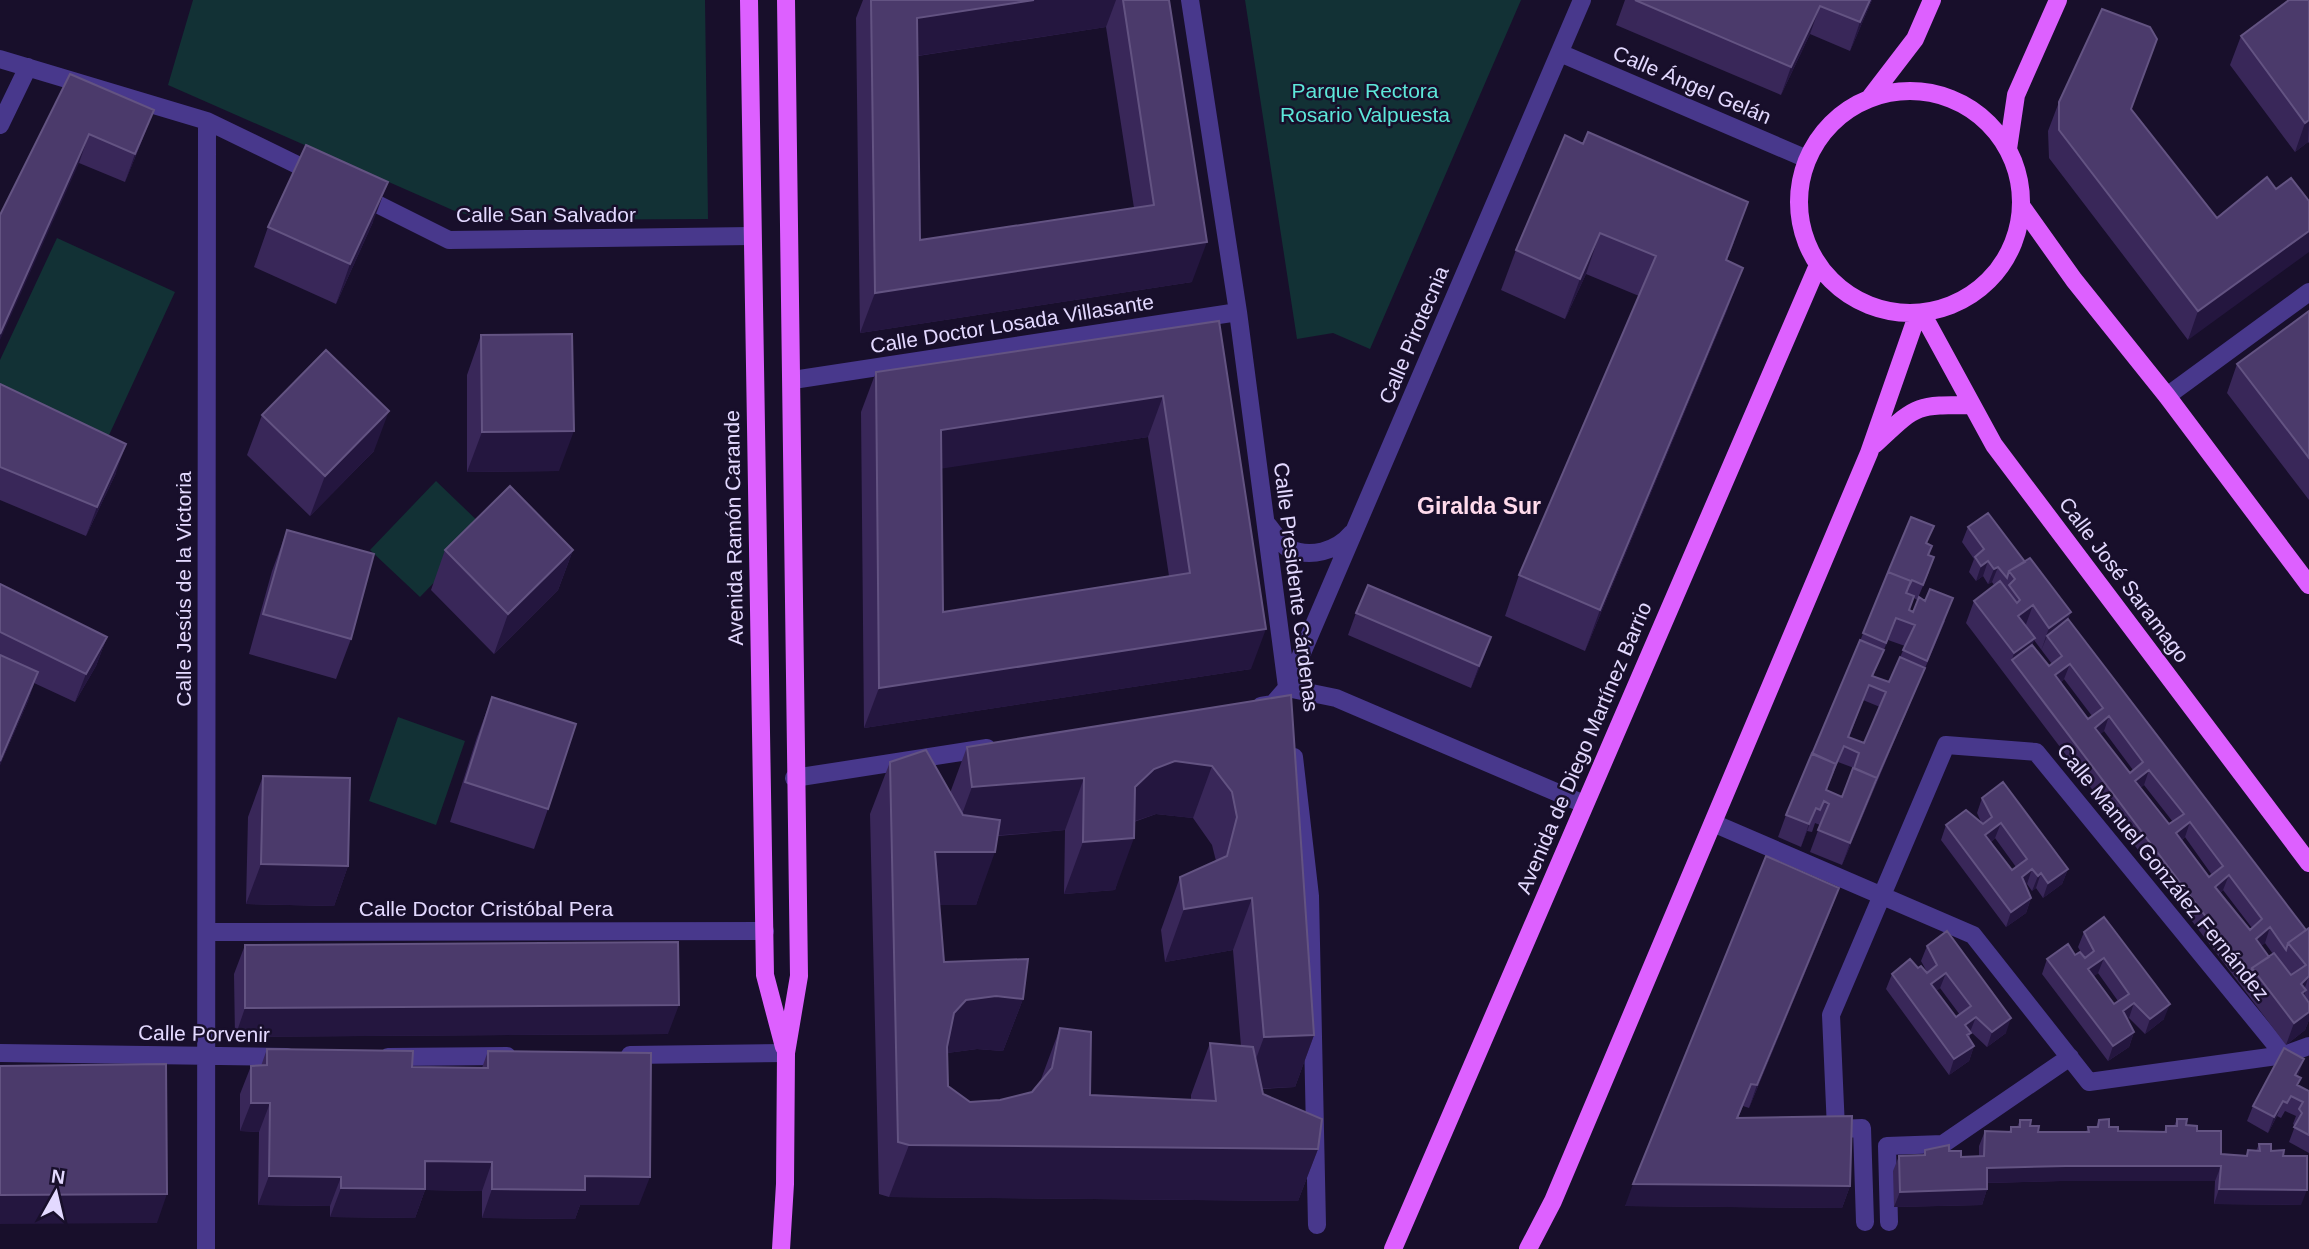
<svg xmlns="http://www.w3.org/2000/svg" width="2309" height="1249" viewBox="0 0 2309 1249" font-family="Helvetica,sans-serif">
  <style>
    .green { fill: #123135 }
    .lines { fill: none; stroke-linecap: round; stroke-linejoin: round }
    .minor { stroke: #48388c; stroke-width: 18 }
    .major { stroke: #dd60ff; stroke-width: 18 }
    .wall { fill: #392759; fill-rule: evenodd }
    .shaded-wall { fill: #24163f }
    .building { fill: #4b3a6b; stroke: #635382; stroke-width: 2; fill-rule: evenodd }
    .labels { text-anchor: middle; stroke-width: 5; stroke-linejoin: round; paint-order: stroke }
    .street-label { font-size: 21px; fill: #e3d9ff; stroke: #180f2b }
    .park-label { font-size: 21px; fill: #5de7da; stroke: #180f2b }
    .neighbourhood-label { font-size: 23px; font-weight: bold; fill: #ffdbec; stroke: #180f2b }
  </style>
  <rect width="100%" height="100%" fill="#180f2b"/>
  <path class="green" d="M193,0H705L708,219L492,220L457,212L168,85Z
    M1245,0H1521L1370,349L1333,333L1297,339Z
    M57,238L175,292L98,459L0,412V360Z
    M436,481L486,529L420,597L370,550Z
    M398,717L465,741L436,825L369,801Z"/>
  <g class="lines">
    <path class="minor" d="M1190,0L1238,312L1287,687
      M1560,53L1807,159
      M0,59L207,121L318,175
      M0,125L28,67
      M359,195L449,240L751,236
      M793,380L1238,312
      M2167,396L2309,292
      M1266,523C1273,531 1280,543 1288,548C1310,559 1337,551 1352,533
      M1287,688L1336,698L1584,804
      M1261,706L1273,704L1287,688L1582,0
      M1294,757L1310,896L1317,1225
      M794,778L987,748
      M1713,823L1973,935L2089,1082L2284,1055L2309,1046
      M207,932L765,931
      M0,1053L287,1057
      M630,1055L786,1053
      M388,1057L507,1056
      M1865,1222L1862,1128L1836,1129L1831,1015L1946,745L2036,752L2284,1055
      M1889,1222L1887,1146L1943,1144L2070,1057
      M206,1249L207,121"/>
    <path class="major" d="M749,0L765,975L784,1047
      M1799 202a111 111 0 1 1 222 0a111 111 0 1 1-222 0Z
      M1869,99L1915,39L1932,0
      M2008,149L2016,95L2058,0
      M2022,207L2074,280L2167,396L2309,585
      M1922,313L1994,445L2309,863
      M1874,445C1917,405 1913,405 1972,405
      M781,1249L785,1184L786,1053L799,976L786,0
      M1393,1249L1818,265
      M1528,1249L1553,1201L1869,453L1918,313"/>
  </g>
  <path class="wall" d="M863,0H1169L1192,282L860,333L856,18ZM1106,27L1134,208L920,240L918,56Z
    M1625,0H1872L1850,51L1810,34L1781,95L1616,25Z
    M2309,0V143L2308,142L2295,152L2230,65L2241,36Z
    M70,74L143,138L125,182L79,163Z
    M2059,102L2131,109L2217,218L2267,177L2188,340L2049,158L2048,131Z
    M1565,135L1734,242L1727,260L1728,308L1585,651L1505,616L1519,575L1639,296L1586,274L1565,319L1501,290L1516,250Z
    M373,222L336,304L254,267L268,227Z
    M2309,311V500L2227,393L2237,364Z
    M1219,321L1251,669L864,728L861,412L876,372ZM1148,437L1169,576L943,612L941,468Z
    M481,335L559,471L467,472V375Z
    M0,384L116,473L86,536L0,500Z
    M262,415L374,451L310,516L247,455Z
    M1968,527L2025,562L2071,612L2068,619L2306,930L2309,928V1020L2305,1030L2286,1045L1966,623L1974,601L1994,585L1992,582L1988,584L1983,576L1976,581L1969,572L1974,559L1962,542ZM2034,640L2052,664L2049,666L2032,645ZM2064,679L2092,716L2088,719L2061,682ZM2104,731L2133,770L2130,773L2100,734ZM2144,785L2173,822L2169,824L2140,788ZM2185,837L2212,875L2209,877L2182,840ZM2223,890L2252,928L2250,930L2220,893ZM2265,943L2273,954L2269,957L2261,946Z
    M287,530L351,639L336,679L249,654L272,571Z
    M1927,544L1929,572L1917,600L1914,598L1909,610L1945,621L1842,865L1810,852L1820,825L1815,823L1812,832L1807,831L1801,847L1778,837L1786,815L1860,641L1888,572ZM1888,640L1905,646L1889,682L1873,676ZM1863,700L1880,707L1864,743L1849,738ZM1838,762L1854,768L1842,797L1826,791Z
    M445,550H573L558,590L494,654L431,590Z
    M0,584L107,637L96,666L75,702L34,683L28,701L0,765Z
    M1356,613L1491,637L1471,688L1348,635Z
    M1291,695L1314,1035L1295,1087L1262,1089L1263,1094L1318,1149L1298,1201L889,1197L879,1194L870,814L890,762L950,793L967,747ZM1156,814L1193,818L1212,845L1216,861L1180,877L1161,930L1165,962L1233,950L1241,1046L1210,1043L1191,1095V1100L1090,1095L1060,1028L1040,1082L1032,1092L1000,1100L970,1102L948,1086L947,1053L977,1049L1003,1051L1023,999L944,962L939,905H976L998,836L1065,830L1064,894L1115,890L1134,822Z
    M492,697L548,809L534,849L450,822L477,737Z
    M263,776L348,866L334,906L246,904L248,817Z
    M1982,798L2068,869L2062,884L2043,898L2036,888L2032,891L2027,884L2025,885L2031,898L2026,913L2006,927L1941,840L1946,825L1982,824L1977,813ZM1995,838L2016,867L2012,870L1991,842Z
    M1831,910L1749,1108L1743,1106L1738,1118L1850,1186L1842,1208L1625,1206Z
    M2084,932L2164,1019L2145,1034L2129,1018L2127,1019L2134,1032L2129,1047L2108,1061L2042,974L2047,959L2083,956L2078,947ZM2098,973L2118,1001L2114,1004L2094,976Z
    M245,945L668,1034L235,1037L234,974Z
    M1927,946L2006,1033L1987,1047L1971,1032L1969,1039L1974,1046L1969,1061L1949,1075L1886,989L1892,974L1918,968L1927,972L1921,961ZM1940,988L1960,1015L1956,1017L1936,991Z
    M267,1049L412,1067L482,1068L488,1051L639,1205H580L575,1219L482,1218V1191L425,1190L415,1218L330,1217V1206L258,1205L259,1132L240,1131V1094L251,1066H261Z
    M2297,1076L2298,1086L2309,1091V1153L2289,1142L2295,1126L2293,1124L2296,1116L2285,1111L2281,1118L2277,1116L2268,1133L2247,1121L2253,1106Z
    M2177,1119L2197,1131L2221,1154L2246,1155L2248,1150L2256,1151L2259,1144L2271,1151L2283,1156L2301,1205L2214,1204L2215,1181H2061L1987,1183V1189L1982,1205L1894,1207L1893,1171L1899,1156L1923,1155L1925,1150L1949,1151L1961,1157L1979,1156V1146L1985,1131L2009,1132L2011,1127H2017L2020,1120L2038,1132H2086L2088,1127H2096L2099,1120L2109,1127L2118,1131L2164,1132L2166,1126H2174Z"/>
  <path class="shaded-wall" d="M1034,0H1116L1106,27L903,58L917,18Z
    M1870,0H1872L1850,51L1860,22Z
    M1820,6L1810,34L1781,95L1791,67Z
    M154,110L143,138L125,182L135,154Z
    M2309,120L2308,142L2295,152L2305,123Z
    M89,134L79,163L0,340V334Z
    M388,182L373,222L336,304L350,264Z
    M1748,202L1734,242L1711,300L1726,260Z
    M2309,231V252L2188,340L2198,311Z
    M1600,233L1586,274L1565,319L1580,279Z
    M1207,242L1192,282L860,333L875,293Z
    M1743,268L1728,308L1585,651L1600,610Z
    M1163,396L1148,437L926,471L941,430Z
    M389,411L374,451L310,516L325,476Z
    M574,431L559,471L467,472L482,432Z
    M126,444L116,473L86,536L97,507Z
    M573,550L558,590L494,654L508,614Z
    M1988,561L1983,576L1976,581L1981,566Z
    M1998,567L1992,582L1988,584L1994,569Z
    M1953,598L1919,683L1869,800L1874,785L1925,668Z
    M2033,605L2025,627L2018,616Z
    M2071,612L2063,634L2047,636L2041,651L2049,628Z
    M1266,629L1251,669L864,728L879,688Z
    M107,637L96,666L75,702L86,674Z
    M1491,637L1483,660L1471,688L1479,666Z
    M2035,638L2027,660H2012L2014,653Z
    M2070,664L2064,679L2050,690L2055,675Z
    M38,672L28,701L0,765V761Z
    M2109,716L2104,731L2090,743L2095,728Z
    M1175,761L1212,766L1193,818L1156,814L1135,821L1116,839L1134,838L1115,890L1064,894L1083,842L1135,787L1154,769Z
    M2149,770L2144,785L2130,796L2135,781Z
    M1084,778L1065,830L953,839L972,787Z
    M1877,778L1869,800L1842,865L1850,843Z
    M1816,808L1807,831L1801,847L1809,824Z
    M2190,822L2185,837L2171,848L2176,833Z
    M2001,823L1995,838L1980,850L1985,835Z
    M935,852H995L976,905H916Z
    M261,864L348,866L334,906L246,904Z
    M2032,869L2027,884L2016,892L2022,877Z
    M2068,869L2062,884L2043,898L2048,883Z
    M2041,873L2036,888L2032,891L2038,876Z
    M2229,875L2223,890L2209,902L2215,887Z
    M1839,888L1831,910L1749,1108L1757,1085Z
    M1252,898L1233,950L1165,962L1184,909Z
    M2031,898L2026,913L2006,927L2011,912Z
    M2270,927L2265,943L2251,954L2256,939Z
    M2104,958L2098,973L2083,985L2088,969Z
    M1946,973L1940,988L1925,999L1931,984Z
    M2309,976L2303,993L2306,990L2298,1012L2301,984Z
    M996,996L1023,999L1003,1051L977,1049L947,1053L935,1066L954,1013L966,1000Z
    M2134,1003L2129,1018L2117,1026L2123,1011Z
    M2170,1004L2164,1019L2145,1034L2150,1019Z
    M679,1005L668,1034L235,1037L245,1008Z
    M2309,1012V1020L2305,1030L2286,1045L2294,1023Z
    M1976,1017L1970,1032L1965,1025Z
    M2011,1018L2006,1033L1987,1047L1992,1032Z
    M2134,1032L2129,1047L2108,1061L2113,1046Z
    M1314,1035L1295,1087L1245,1089L1264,1037Z
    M1974,1046L1969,1061L1949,1075L1954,1059Z
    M2304,1059L2299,1074L2290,1090L2295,1075Z
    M2283,1101L2277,1116L2268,1133L2274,1117Z
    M251,1103H270L259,1132L240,1131Z
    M909,1145L1318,1149L1298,1201L889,1197Z
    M425,1161L492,1162L482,1191L425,1190L415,1218L330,1217L341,1188Z
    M2066,1166H2221L2215,1181H2061L1981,1183L1987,1168Z
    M269,1176L341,1177L330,1206L258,1205Z
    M585,1176L650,1177L639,1205H580L575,1219L482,1218L492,1189Z
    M1633,1184L1850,1186L1842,1208L1625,1206Z
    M1987,1189L1982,1205L1894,1207L1900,1192Z
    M2219,1189L2307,1190L2301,1205L2214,1204Z
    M167,1194L157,1223L0,1224V1195Z"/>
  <path class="building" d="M871,0H1034L917,18L920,240L1154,205L1123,0H1169L1207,242L875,293Z
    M1635,0H1870L1860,22L1820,6L1791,67Z
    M2289,0H2309V120L2305,123L2241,36Z
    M2102,9L2150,27L2157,39L2131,109L2217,218L2267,177L2276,189L2291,178L2309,201V231L2198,311L2059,130V102Z
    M70,74L154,110L135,154L89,134L0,334V215Z
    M1588,132L1748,202L1726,260L1743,268L1600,610L1519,575L1656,256L1600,233L1580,279L1516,250L1565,135L1583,144Z
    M306,145L388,182L350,264L268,227Z
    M2309,311V458L2237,364Z
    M1219,321L1266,629L879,688L876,372ZM1163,396L1190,573L943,612L941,430Z
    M572,334L574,431L482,432L481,335Z
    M326,350L389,411L325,476L262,415Z
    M0,384L126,444L97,507L0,467Z
    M510,486L573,550L508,614L445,550Z
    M1988,513L2025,562L2009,571L2007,578L1998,567L1994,569L1988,561L1981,566L1975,557L1984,549L1968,527Z
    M1911,517L1934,526L1926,543L1932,546L1928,555L1934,557L1923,585L1912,580L1908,588L1911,581L1888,572Z
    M287,530L374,554L351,639L263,614Z
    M2030,558L2071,612L2049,628L2033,605L2018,616L2035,638L2014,653L1974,601L2000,581L2017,603L2020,600L2009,585L2015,579L2009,571Z
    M1888,572L1911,581L1906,593L1914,596L1909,610L1913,612L1919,597L1925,601L1930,589L1953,598L1927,661L1903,650L1915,625L1896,618L1886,643L1863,633Z
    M0,584L107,637L86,674L0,632Z
    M1368,585L1491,637L1479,666L1356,613Z
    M2068,619L2306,930L2288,943L2286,950L2270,927L2256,939L2269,957L2252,968L2250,975L2012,660L2032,645L2049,666L2062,656L2047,636ZM2070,664L2103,708L2088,719L2055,675ZM2109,716L2143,762L2130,773L2095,728ZM2149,770L2184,814L2169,824L2135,781ZM2190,822L2223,866L2209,877L2176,833ZM2229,875L2262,919L2250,930L2215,887Z
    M1860,640L1884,650L1872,676L1889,682L1900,657L1925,668L1874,785L1877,778L1854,768L1859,753L1844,746L1833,771L1836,764L1812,754ZM1869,685L1886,692L1864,743L1848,737Z
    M0,655L38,672L0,761Z
    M1291,695L1314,1035L1264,1037L1252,898L1184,909L1180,877L1227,856L1237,817L1232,792L1212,766L1175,761L1154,769L1135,787L1134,838L1083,842L1084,778L972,787L967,747Z
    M492,697L576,724L548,809L465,782Z
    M926,750L963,815L1000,820L995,852H935L944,962L1028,959L1023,999L996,996L966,1000L954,1013L947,1047L948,1086L970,1102L1000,1100L1032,1092L1052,1068L1060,1028L1091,1032L1090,1095L1216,1101L1210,1043L1253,1047L1263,1094L1322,1119L1318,1149L909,1145L898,1142L890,762Z
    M1812,753L1836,764L1826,790L1842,797L1853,768L1877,778L1850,843L1818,830L1829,804L1824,801L1820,810L1816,808L1809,824L1786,815Z
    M263,776L350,778L348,866L261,864Z
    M2003,782L2068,869L2048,883L2041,873L2038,876L2032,869L2022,877L2031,898L2011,912L1946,825L1966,810L1983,824L1992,817L1982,798ZM2001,823L2027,859L2012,870L1985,835Z
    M1766,856L1839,888L1757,1085L1751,1084L1737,1118L1852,1116L1850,1186L1633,1184Z
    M2104,917L2170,1004L2150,1019L2134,1003L2123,1011L2134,1032L2113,1046L2047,959L2068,944L2075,955L2080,952L2085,958L2094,951L2084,932ZM2104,958L2129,994L2114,1004L2088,969Z
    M2309,928V976L2301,984L2306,990L2302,993L2309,1003V1012L2294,1023L2252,968L2274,953L2291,975L2306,965L2288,943Z
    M1947,931L2011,1018L1992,1032L1976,1017L1965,1025L1971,1033L1967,1035L1974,1046L1954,1059L1892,974L1910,959L1918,968L1921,966L1927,973L1937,965L1927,946ZM1946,973L1971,1006L1956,1017L1931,984Z
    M678,942L679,1005L245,1008V945Z
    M2284,1048L2304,1059L2295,1075L2301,1078L2297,1085L2309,1091V1135L2294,1127L2302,1113L2299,1109L2303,1102L2291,1096L2287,1103L2283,1101L2274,1117L2253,1106Z
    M267,1049L413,1051L412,1067L488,1068V1051L651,1053L650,1177L585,1176V1190L492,1189V1162L425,1161V1189L341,1188V1177L269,1176L270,1103H251V1066L267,1065Z
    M166,1064L167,1194L0,1195V1066Z
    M2109,1119V1127H2118V1131L2166,1132V1126H2177V1119H2187L2186,1125L2197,1126V1131H2221V1154L2247,1156L2248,1150L2260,1151L2259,1144H2271V1151L2284,1150L2283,1156H2307V1190L2219,1189L2221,1166H2066L1987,1168V1189L1900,1192L1899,1156L1925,1155V1150L1949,1145V1151H1961V1157L1984,1156L1985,1131L2011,1132V1127H2020V1120H2031L2030,1126H2039L2038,1132H2089L2088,1127H2098L2099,1120Z"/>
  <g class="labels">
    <g class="street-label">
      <text transform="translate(1692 85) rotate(23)" y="7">Calle Ángel Gelán</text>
      <text x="546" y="222">Calle San Salvador</text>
      <text transform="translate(1012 324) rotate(-9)" y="7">Calle Doctor Losada Villasante</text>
      <text transform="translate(1414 335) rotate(-67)" y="7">Calle Pirotecnia</text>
      <text transform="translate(734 528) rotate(-91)" y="7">Avenida Ramón Carande</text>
      <text transform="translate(2124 580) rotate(53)" y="7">Calle José Saramago</text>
      <text transform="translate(1296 587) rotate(83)" y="7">Calle Presidente Cárdenas</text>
      <text transform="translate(184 589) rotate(-90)" y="7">Calle Jesús de la Victoria</text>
      <text transform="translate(1584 748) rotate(-67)" y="7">Avenida de Diego Martínez Barrio</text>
      <text transform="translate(2163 872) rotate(51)" y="7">Calle Manuel González Fernández</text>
      <text x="486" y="916">Calle Doctor Cristóbal Pera</text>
      <text transform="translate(204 1034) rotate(1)" y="7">Calle Porvenir</text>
    </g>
    <g class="park-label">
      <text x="1365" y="98">Parque Rectora<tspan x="1365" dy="24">Rosario Valpuesta</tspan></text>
    </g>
    <g class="neighbourhood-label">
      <text x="1479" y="514">Giralda Sur</text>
    </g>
  </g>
  <g transform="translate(56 1193) rotate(8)" stroke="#180f2b" stroke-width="5" paint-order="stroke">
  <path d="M0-5L12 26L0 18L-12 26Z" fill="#e3d9ff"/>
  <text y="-10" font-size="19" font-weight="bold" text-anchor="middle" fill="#e3d9ff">N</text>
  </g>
</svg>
